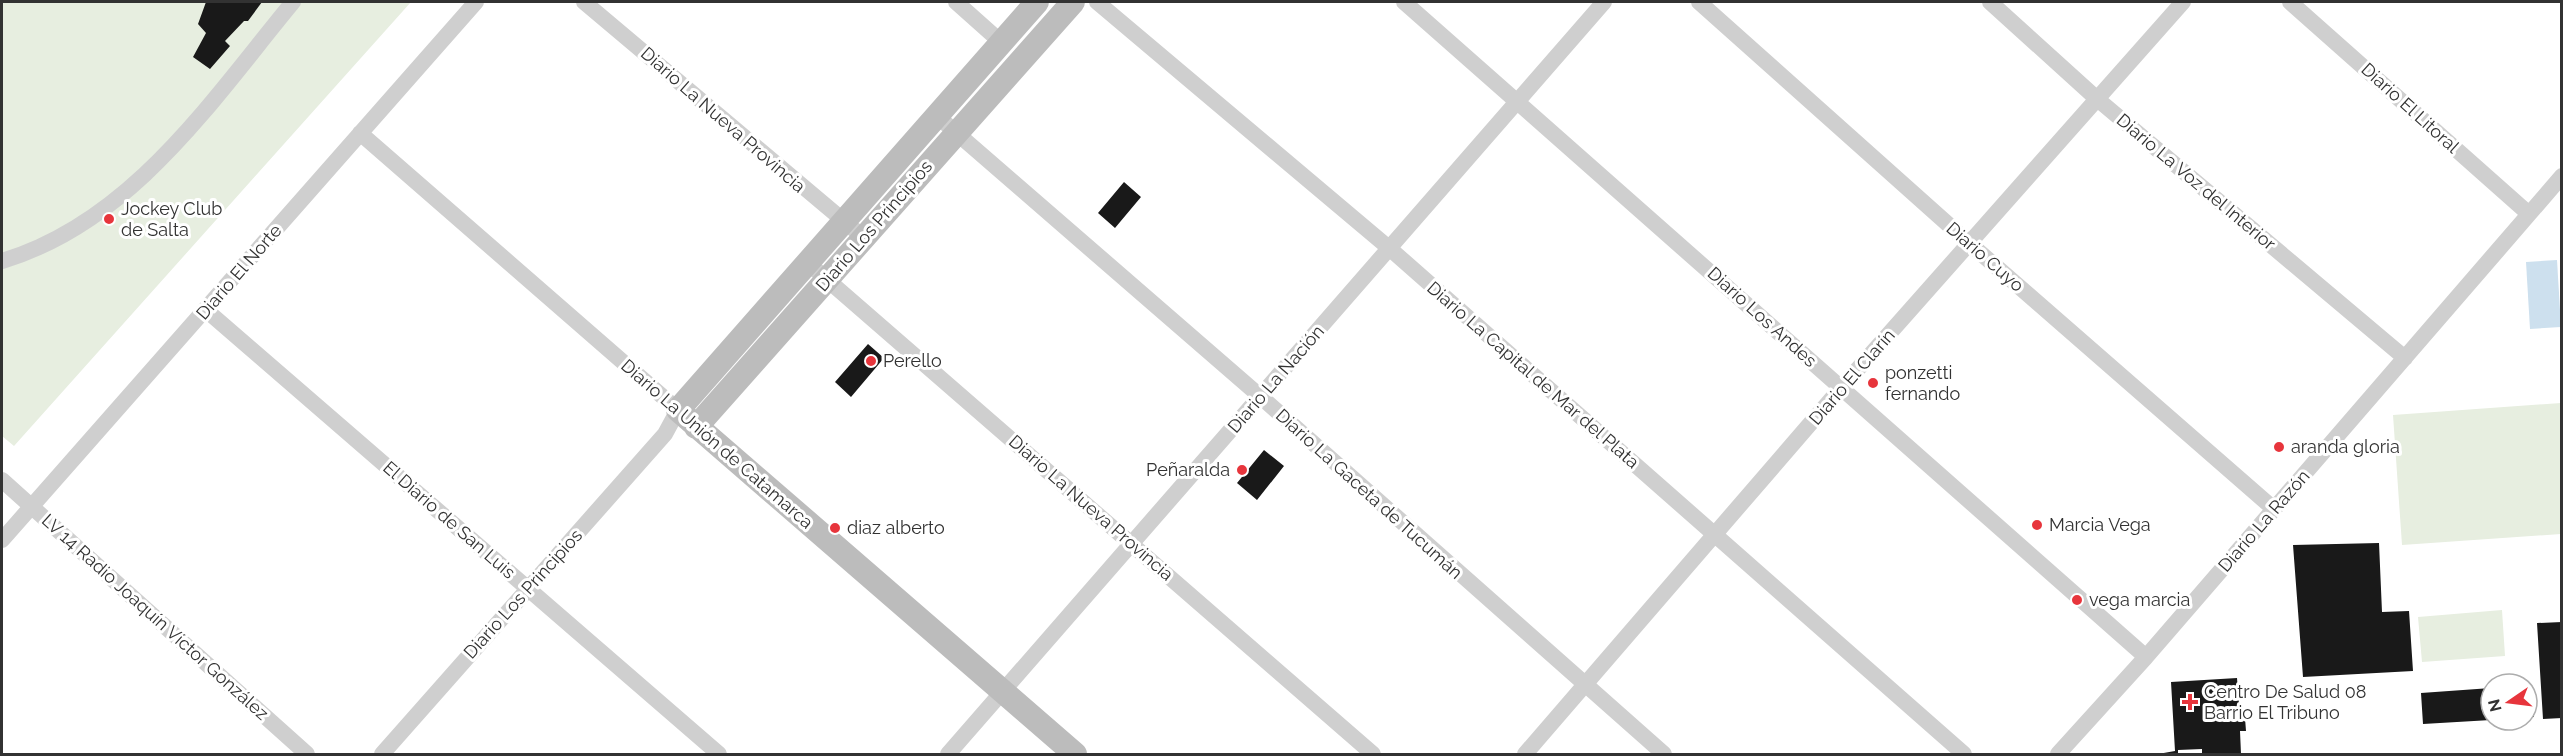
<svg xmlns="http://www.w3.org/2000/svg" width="2563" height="756" viewBox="0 0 2563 756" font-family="Raleway,sans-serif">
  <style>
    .green { fill: #e7eee0 }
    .water { fill: #cde0ee }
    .building { fill: #191919 }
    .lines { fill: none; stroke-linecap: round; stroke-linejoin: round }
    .street { stroke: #cfcfcf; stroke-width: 16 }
    .secondary { stroke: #bcbcbc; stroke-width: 24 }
    .poi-dot { fill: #e7353c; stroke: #fff; stroke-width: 2 }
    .labels { text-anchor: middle; stroke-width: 6; stroke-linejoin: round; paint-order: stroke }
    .street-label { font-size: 18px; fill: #323232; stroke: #fff }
    .poi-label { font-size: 18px; fill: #323232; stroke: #fff; text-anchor: start }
  </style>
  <rect width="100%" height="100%" fill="#fff"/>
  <path class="green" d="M2,2H411L14,446L2,436Z
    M2561,403V534L2402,545L2393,415Z
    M2502,610L2505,656L2422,662L2418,617Z"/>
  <path class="water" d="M2557,260L2561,327L2530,329L2526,262Z"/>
  <path class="building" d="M206,2H262L248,21H244L225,41L230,46L210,69L193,57L206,33L198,24Z
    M1124,182L1141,197L1115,228L1098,213Z
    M868,344L884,358L851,397L835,382Z
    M1264,450L1284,466L1257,500L1237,483Z
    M2379,543L2382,612L2409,611L2413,671L2303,677L2293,545Z
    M2562,622V718L2543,719L2537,623Z
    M2237,678L2240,718H2245L2246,731H2240L2241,754H2202V749L2178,750V754H2158L2175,751L2171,682Z
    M2532,685L2534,717H2527V686Z
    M2491,688V720L2423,724L2421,693Z"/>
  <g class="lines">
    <path class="street" d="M584,2L863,237
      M956,2L1002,43
      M1097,2L1389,248L1964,754
      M1404,2L2146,657
      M1699,2L1969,243L2274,509
      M1990,2L2096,98L2405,358
      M2290,2L2529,214
      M937,116L1261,397L1664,754
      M360,133L678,410L665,434L382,754
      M2,261C132,222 211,101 293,2
      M808,263L1373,754
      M206,310L719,754
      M2,480L307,754
      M2,540L476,2
      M948,754L1604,2
      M1525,754L1841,388L2183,2
      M2058,754L2146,657L2562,176"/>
    <path class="secondary" d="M1037,2L678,410L1075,754
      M696,427L1073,2"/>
  </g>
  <g class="poi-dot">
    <circle cx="109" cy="219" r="6"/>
    <circle cx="871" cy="361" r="6"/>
    <circle cx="1873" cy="383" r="6"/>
    <circle cx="2279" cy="447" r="6"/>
    <circle cx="1242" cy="470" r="6"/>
    <circle cx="2037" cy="525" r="6"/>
    <circle cx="835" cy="528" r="6"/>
    <circle cx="2077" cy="600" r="6"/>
    <path d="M2187 693h6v6h6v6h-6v6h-6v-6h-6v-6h6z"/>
  </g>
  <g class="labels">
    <g class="street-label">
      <text transform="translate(2410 108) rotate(42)" y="6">Diario El Litoral</text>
      <text transform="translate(723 120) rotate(41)" y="6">Diario La Nueva Provincia</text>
      <text transform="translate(2196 182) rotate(40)" y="6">Diario La Voz del Interior</text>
      <text transform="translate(874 226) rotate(-49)" y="6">Diario Los Principios</text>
      <text transform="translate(1985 257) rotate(41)" y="6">Diario Cuyo</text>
      <text transform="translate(239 272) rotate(-49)" y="6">Diario El Norte</text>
      <text transform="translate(1762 317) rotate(42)" y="6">Diario Los Andes</text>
      <text transform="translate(1533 375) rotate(41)" y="6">Diario La Capital de Mar del Plata</text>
      <text transform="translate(1852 377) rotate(-49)" y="6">Diario El Clarín</text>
      <text transform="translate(1276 379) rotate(-49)" y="6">Diario La Nación</text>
      <text transform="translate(717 444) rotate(41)" y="6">Diario La Unión de Catamarca</text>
      <text transform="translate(1369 494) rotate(42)" y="6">Diario La Gaceta de Tucumán</text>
      <text transform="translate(1091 508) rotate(41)" y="6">Diario La Nueva Provincia</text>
      <text transform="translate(449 520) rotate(41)" y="6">El Diario de San Luis</text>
      <text transform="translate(2264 521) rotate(-49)" y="6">Diario La Razón</text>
      <text transform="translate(523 594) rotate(-48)" y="6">Diario Los Principios</text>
      <text transform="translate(155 617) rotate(42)" y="6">LV 14 Radio Joaquín Víctor González</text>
    </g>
    <g class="poi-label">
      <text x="121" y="215">Jockey Club<tspan x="121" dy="21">de Salta</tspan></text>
      <text x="883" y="367">Perello</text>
      <text x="1885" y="379">ponzetti<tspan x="1885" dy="21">fernando</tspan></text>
      <text x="2291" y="453">aranda gloria</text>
      <text x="1230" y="476" text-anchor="end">Peñaralda</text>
      <text x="2049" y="531">Marcia Vega</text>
      <text x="847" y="534">diaz alberto</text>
      <text x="2089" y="606">vega marcia</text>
      <text x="2204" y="698">Centro De Salud 08<tspan x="2204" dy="21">Barrio El Tribuno</tspan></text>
    </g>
  </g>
  <rect width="2563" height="756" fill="none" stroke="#323232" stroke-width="6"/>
  <g transform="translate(2509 702) rotate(256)"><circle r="28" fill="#ffffff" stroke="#adadad" stroke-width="1.5"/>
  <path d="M0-4.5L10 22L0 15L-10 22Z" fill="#e7353c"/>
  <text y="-9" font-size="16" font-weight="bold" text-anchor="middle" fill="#323232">N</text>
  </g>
</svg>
